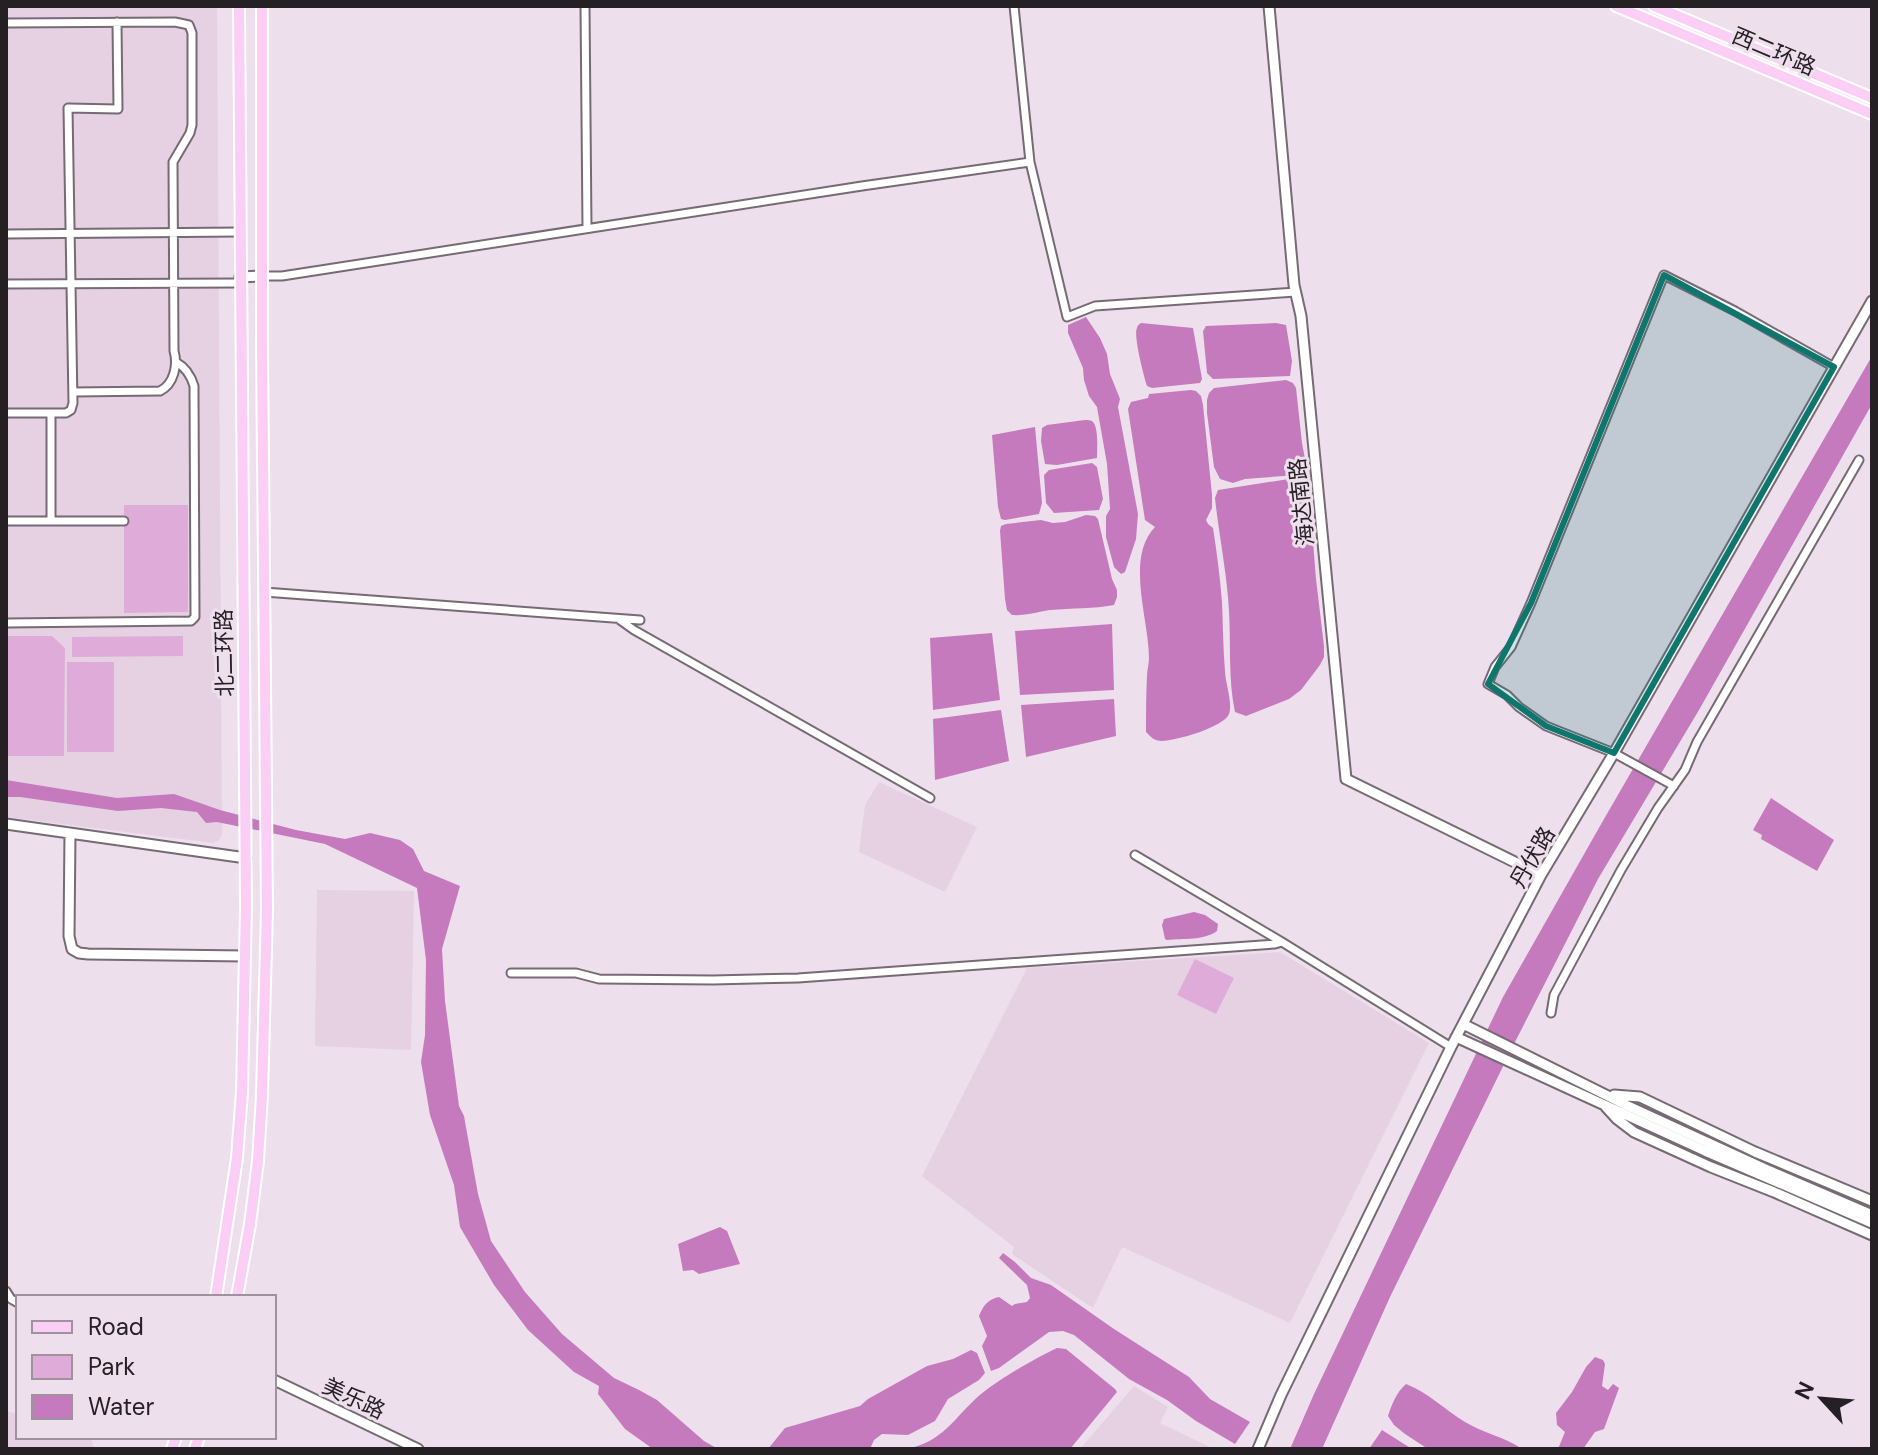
<svg xmlns="http://www.w3.org/2000/svg" width="1878" height="1455" viewBox="0 0 1878 1455" font-family="'DM Sans','Noto Sans SC',sans-serif">
  <style>
    .built { fill: #e5d1e2 }
    .green { fill: #dfacd9 }
    .water { fill: #c47abd }
    .lines { fill: none; stroke-linecap: round; stroke-linejoin: round }
    .street-casing { stroke: #766a74; stroke-width: 11 }
    .secondary-casing { stroke: #766a74; stroke-width: 13 }
    .primary-casing { stroke: #fff; stroke-width: 14 }
    .street { stroke: #fff; stroke-width: 7 }
    .secondary { stroke: #fff; stroke-width: 9 }
    .primary { stroke: #facef5; stroke-width: 10 }
    .marked { fill: #0f766e; fill-opacity: 0.2; stroke: #0f766e; stroke-width: 6; stroke-linejoin: round }
    .labels { text-anchor: middle; stroke-width: 6; stroke-linejoin: round; paint-order: stroke }
    .street-label { font-size: 22px; fill: #252024; stroke: #eedfec }
  </style>
  <rect width="100%" height="100%" fill="#eedfec"/>
  <path class="built" d="M6,6H217L222,834L218,841L213,843L6,817Z
    M879,782L977,827L945,892L859,852L865,805Z
    M317,890L414,891L411,1050L315,1046Z
    M1280,952L1429,1043L1290,1323L1122,1247L1093,1308L1012,1254L1014,1247L922,1176L1027,968Z
    M1134,1386L1168,1407L1160,1423L1214,1449H1080Z
    M6,1411L18,1414V1437H91L94,1449H6Z"/>
  <path class="green" d="M124,505H188V612L124,613Z
    M6,636H52L65,648L64,756H6Z
    M183,636V656L72,657V637Z
    M67,662H114V752H67Z
    M1195,959L1234,978L1216,1014L1177,995Z"/>
  <path class="water" d="M1086,317L1100,338L1107,354L1110,374L1120,399L1118,407L1138,514L1136,539L1125,572L1121,574L1114,567L1106,537V516L1110,509L1107,464L1097,407L1089,396L1084,380L1083,368L1068,333V325Z
    M1141,323L1193,328L1202,379L1200,383L1152,388L1147,386C1144,377 1133,335 1137,328C1137,326 1139,324 1141,323Z
    M1276,323L1286,325L1292,361L1290,376L1213,379L1207,373L1203,331L1206,326Z
    M1872,356V404L1699,710L1598,879L1514,1044L1390,1297L1322,1449H1290L1314,1394L1503,997L1604,819Z
    M1286,380L1293,383L1296,388L1302,443L1305,459L1304,469L1297,475L1245,479L1233,483L1220,479L1214,467L1207,413V400L1209,393L1214,388Z
    M1191,390L1196,391L1201,396L1203,405L1212,495V508L1206,520L1208,524L1213,528C1217,553 1220,578 1222,602C1223,625 1223,648 1225,671C1225,682 1233,703 1229,714C1224,727 1175,741 1162,741C1154,741 1151,737 1146,732C1146,714 1146,695 1147,676C1147,670 1149,664 1149,658C1149,619 1125,558 1155,527L1145,520L1128,409L1131,402L1148,398L1149,394Z
    M1085,420C1088,420 1090,420 1092,421C1099,426 1097,450 1097,458L1057,465L1045,464L1041,441L1042,428L1047,425Z
    M1035,427L1042,503L1039,514L1005,520L1001,519L998,507L992,435Z
    M1092,463L1097,467L1103,499L1099,510L1054,513L1046,503L1044,475L1049,470Z
    M1295,478C1305,479 1307,482 1309,491L1316,579L1324,646V657L1320,665L1301,690L1289,699L1246,716L1235,712C1228,679 1231,644 1229,611C1227,573 1219,536 1215,498L1218,490Z
    M1086,515L1095,516L1098,519L1112,579L1117,590V597L1114,605C1093,609 1072,608 1050,610C1037,612 1025,616 1012,615L1007,610L1005,599L1000,531L1001,526L1006,524L1041,520L1053,523L1065,522Z
    M1112,624L1114,690L1020,695L1015,631Z
    M992,633L1000,700L933,710L930,638Z
    M1114,699L1116,736L1026,757L1021,705Z
    M1001,710L1009,761L935,780L933,719Z
    M6,780L117,798L174,794L220,810L296,830L345,839L370,833L400,840L413,849L424,871L460,886L442,949L445,1001L459,1106L464,1116L478,1194L491,1241L525,1292L562,1334L614,1378L639,1390L657,1400L704,1441L718,1449H653L625,1429L598,1394L599,1386L574,1372L528,1330L494,1285L460,1227L454,1185L430,1115L421,1062L425,1035L426,960L417,888L325,844L217,822L206,823L197,812L161,808L118,811L20,797H6Z
    M1771,798L1834,840L1817,871L1761,839L1762,835L1753,830Z
    M1194,912L1205,915L1218,924L1217,931C1203,941 1184,938 1167,940L1165,939L1162,925L1164,919Z
    M720,1227L727,1231L740,1264L699,1274L693,1270L683,1271L678,1244Z
    M1003,1253L1015,1262L1031,1278L1051,1285L1114,1329L1189,1377L1210,1399L1250,1422L1235,1444L1196,1421L1167,1400L1129,1379L1074,1335L1063,1331L1049,1332L999,1368L991,1371L982,1346L987,1336L979,1316C983,1306 988,1299 999,1297L1012,1306L1015,1304L1027,1302L1030,1298L1027,1285L999,1258Z
    M1057,1348L1066,1349L1115,1389L1117,1392L1070,1449H906C944,1442 954,1417 981,1394C1001,1378 1034,1359 1057,1348Z
    M971,1350L977,1353L985,1373L979,1380L948,1399L935,1421L908,1435L882,1434L874,1440L870,1449H840L836,1447L830,1449H768L785,1428L860,1406L868,1399L927,1366L953,1359Z
    M1595,1357L1603,1360L1605,1364L1602,1386L1608,1390L1613,1384L1619,1388L1604,1429L1595,1432L1583,1449H1558L1565,1432L1557,1425L1556,1413L1572,1392L1586,1367Z
    M1406,1384C1429,1393 1445,1410 1465,1422C1483,1433 1505,1437 1522,1449H1428L1405,1434L1394,1425L1388,1416C1392,1404 1396,1393 1406,1384Z
    M1382,1430L1412,1449H1369Z"/>
  <g class="lines">
    <g class="street-casing">
      <path id="street" d="M585,6L587,228
        M1014,6L1030,162L1067,317L1095,306L1296,292
        M6,23L175,22L189,25L192,33V125L190,133L173,162L174,351C178,365 174,384 160,391L73,392
        M6,234L240,232
        M262,276H282L862,186L1030,162
        M6,284L240,283
        M6,413H66L71,410L73,403L68,108L118,109L117,22
        M51,413V521H124
        M6,521H51
        M264,592L640,620
        M620,620L634,630L930,798
        M6,623L191,621L195,617L194,386C191,376 185,367 176,362
        M1674,786L1614,753L1546,726L1519,707L1507,695L1488,684L1495,667L1511,647L1531,603L1664,275L1735,311L1834,367
        M1135,855L1282,942L1451,1047
        M511,973H576L599,979L713,980L798,978L1275,944L1282,942
        M1551,1013L1554,995L1621,870L1658,808L1685,770L1697,742L1859,460
        M6,1291L11,1299L18,1303"/>
    </g>
    <g class="secondary-casing">
      <path id="secondary" d="M1269,6L1294,285L1301,316L1346,779L1541,875
        M240,277L262,276
        M6,824L246,858
        M70,833L69,936L72,949L79,953L88,954L245,956
        M1463,1024L1626,1105L1770,1171L1872,1215
        M1456,1037L1705,1151L1872,1223
        M1614,1095L1640,1097L1755,1152L1872,1201
        M1606,1107L1617,1119L1634,1132L1711,1167L1774,1192L1872,1235
        M274,1380L418,1449
        M1258,1449L1281,1395L1451,1047L1541,875L1614,753L1872,301"/>
    </g>
    <g class="primary-casing">
      <path id="primary" d="M1616,6L1872,114
        M1654,6L1872,98
        M216,1297L237,1158L242,1092L246,907L239,6
        M237,1297L250,1224L258,1161L262,1095L267,910L262,342V6
        M172,1449L176,1437
        M195,1449L199,1437"/>
    </g>
    <use href="#street" class="street"/>
    <use href="#secondary" class="secondary"/>
    <use href="#primary" class="primary"/>
  </g>
  <path class="marked" d="M1664,275L1834,367L1614,753L1546,726L1488,684L1531,603Z"/>
  <g class="labels">
    <g class="street-label">
      <text transform="translate(1774 51) rotate(23)" y="8">西二环路</text>
      <text transform="translate(1301 502) rotate(-96)" y="8">海达南路</text>
      <text transform="translate(224 653) rotate(-91)" y="8">北二环路</text>
      <text transform="translate(1532 857) rotate(-60)" y="8">丹伏路</text>
      <text transform="translate(354 1398) rotate(25)" y="8">美乐路</text>
    </g>
  </g>
  <rect width="1878" height="1455" fill="none" stroke="#252024" stroke-width="16"/>
  <rect x="16" y="1295" width="260" height="144" fill="#eedfec" stroke="#9e939c" stroke-width="2"/>
  <rect x="32" y="1321" width="40" height="12" fill="#facef5" stroke="#9e939c" stroke-width="2"/>
  <text x="88" y="1335" font-size="24" fill="#252024">Road</text>
  <rect x="32" y="1355" width="40" height="24" fill="#dfacd9" stroke="#9e939c" stroke-width="2"/>
  <text x="88" y="1375" font-size="24" fill="#252024">Park</text>
  <rect x="32" y="1395" width="40" height="24" fill="#c47abd" stroke="#9e939c" stroke-width="2"/>
  <text x="88" y="1415" font-size="24" fill="#252024">Water</text>
  <g transform="translate(1822 1399) rotate(296)" stroke="#eedfec" stroke-width="6" paint-order="stroke">
  <path d="M0-6L14 30L0 20L-14 30Z" fill="#252024"/>
  <text y="-12" font-size="22" font-weight="bold" text-anchor="middle" fill="#252024">N</text>
  </g>
</svg>
